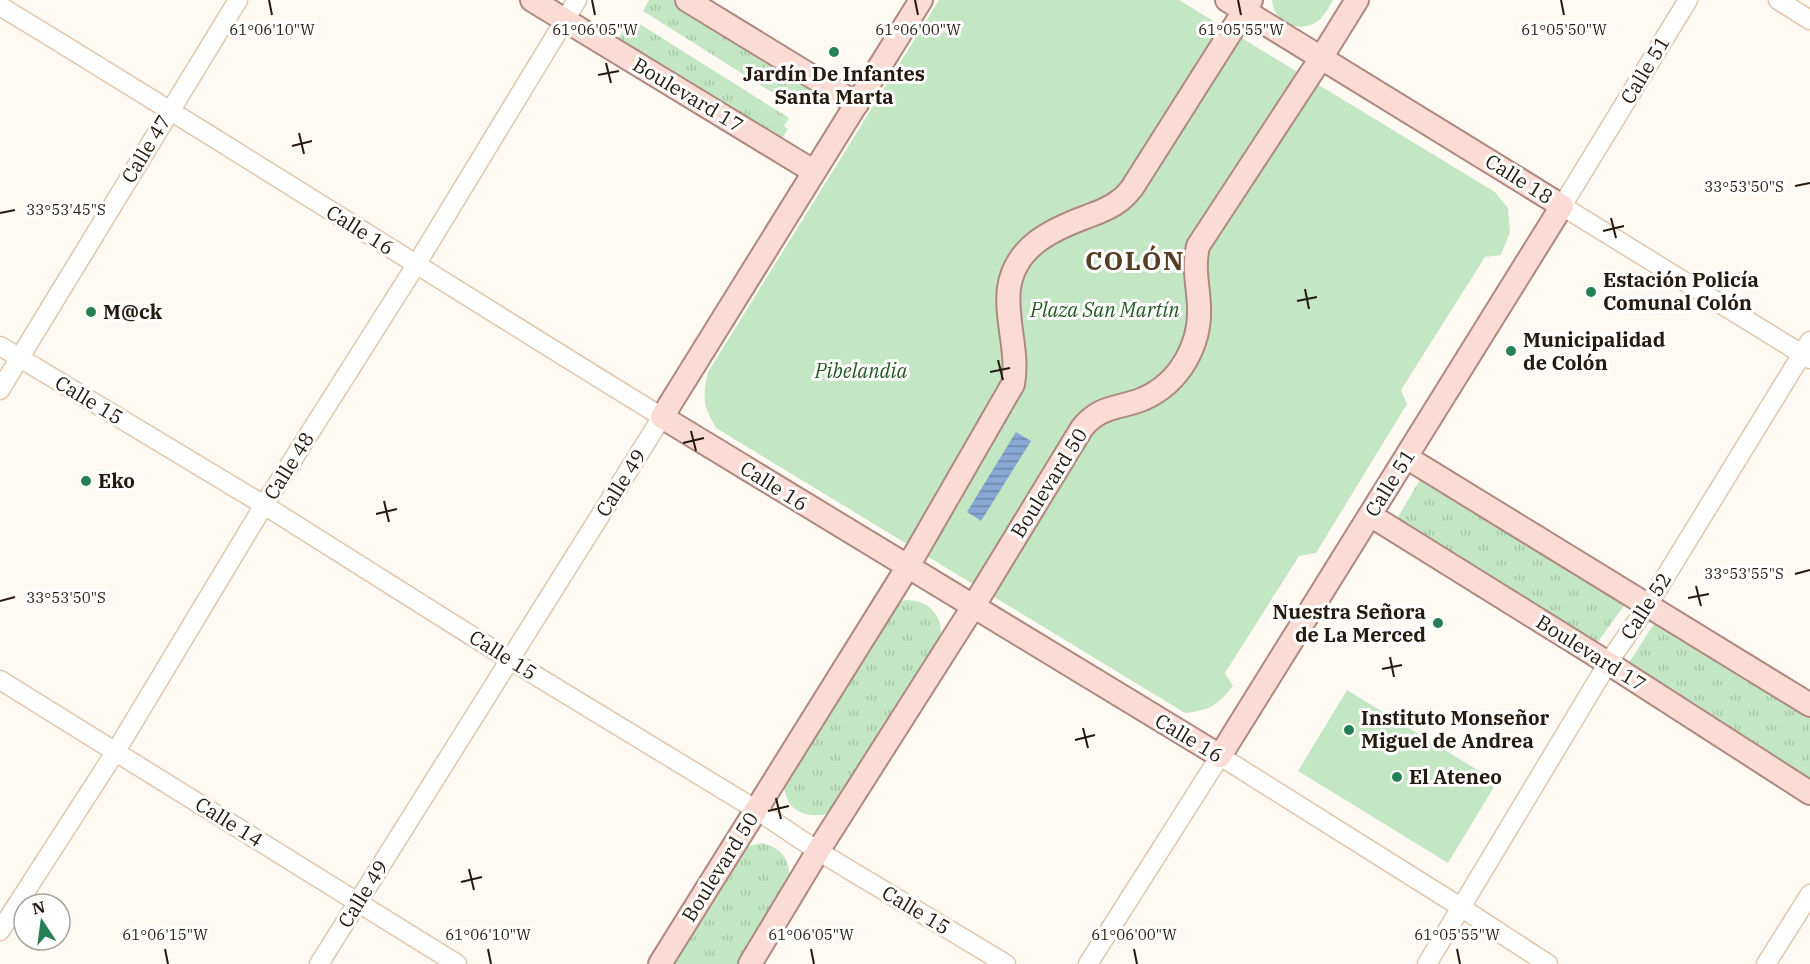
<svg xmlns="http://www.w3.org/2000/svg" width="1810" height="964" viewBox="0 0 1810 964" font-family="'IBM Plex Serif',serif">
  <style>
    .grass { fill: url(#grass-tufts) }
    .park { fill: #c4e7c3 }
    .water { fill: url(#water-rules) }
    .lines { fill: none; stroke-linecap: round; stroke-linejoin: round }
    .minor-casing { stroke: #e1c7ab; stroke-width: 21 }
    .major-casing { stroke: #ae897e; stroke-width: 26 }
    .minor { stroke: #fff; stroke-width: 18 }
    .major { stroke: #fbdcd5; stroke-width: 22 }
    .ticks { fill: none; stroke: #241a10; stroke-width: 2 }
    .poi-dot { fill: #268055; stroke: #fff; stroke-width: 2 }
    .labels { text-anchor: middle; stroke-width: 6; stroke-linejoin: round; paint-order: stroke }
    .street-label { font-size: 20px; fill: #241a10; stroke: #fff }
    .poi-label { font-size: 20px; font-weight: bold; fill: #241a10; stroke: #fff; text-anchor: start }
    .park-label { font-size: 20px; font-style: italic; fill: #235b25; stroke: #fff }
    .district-label { font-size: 26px; font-weight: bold; letter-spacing: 1.5px; fill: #543f26; stroke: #fff }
    .ticks-label { font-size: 15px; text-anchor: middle; fill: #241a10; stroke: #fff; stroke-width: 6; stroke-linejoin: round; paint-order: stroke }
  </style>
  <defs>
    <pattern id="grass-tufts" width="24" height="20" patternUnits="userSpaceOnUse" patternTransform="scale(1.5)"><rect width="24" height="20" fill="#c4e7c3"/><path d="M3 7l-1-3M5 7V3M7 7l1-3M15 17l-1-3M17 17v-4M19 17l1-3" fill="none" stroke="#a8c6a6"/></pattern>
    <pattern id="water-rules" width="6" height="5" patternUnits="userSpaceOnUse" patternTransform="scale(1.5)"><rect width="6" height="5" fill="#89a7d3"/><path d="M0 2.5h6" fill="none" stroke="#7087aa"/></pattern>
  </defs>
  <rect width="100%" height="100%" fill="#fff9f4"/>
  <path class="grass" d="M649,0H673L815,89L806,103L802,100L797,108L643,11Z
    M635,21L789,118L784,126L788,129L780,142L618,40L624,29L628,31Z
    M1424,473L1628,600L1593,649L1392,527Z
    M905,600C930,600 945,617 940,641L828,814C804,819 785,810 784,784L897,603Z
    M1659,616L1810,711V781L1626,667Z
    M762,843C780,847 791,859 789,879L740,964H667L744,847Z"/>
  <path class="park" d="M939,0H1179L1495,192L1508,208L1510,232L1501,255L1485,257L1401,390L1407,404L1316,553L1299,556L1225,673L1233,686C1216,706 1211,710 1185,713L716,428C703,406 702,397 708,372Z
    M1272,0H1333C1329,7 1325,15 1319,20C1301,35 1273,23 1272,0Z
    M1347,690L1497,782L1448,863L1298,771Z"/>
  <path class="water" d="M1016,432L1031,441L981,521L967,512Z"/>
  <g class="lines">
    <g class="minor-casing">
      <path id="minor" d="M1688,0L1562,206L1810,359
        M1778,0L1810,20
        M0,6C222,141 441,281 662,417L319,964
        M0,346L264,505L510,660L755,809L818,851L1006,964
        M0,390L238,0
        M0,680L457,964
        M0,931L116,751L264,505L416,265L577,0
        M1088,964L1220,756L1462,908L1548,964
        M1427,964L1608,663L1648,605L1810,341
        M1766,964L1810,894"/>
    </g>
    <g class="major-casing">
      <path id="major" d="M532,0L813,171
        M687,0L857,104
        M921,0L662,417L1220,756L1562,206L1227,0
        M1406,457L1810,705
        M1370,515L1608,663L1810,793
        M660,964L907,568L1013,384C1019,352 1005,320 1009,288C1015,247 1051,230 1086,217C1097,213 1109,209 1119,201C1124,198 1128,193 1132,188L1251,0
        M750,964L818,851L973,607L1082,428C1101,405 1118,409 1143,399C1180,383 1201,344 1199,306C1198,283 1193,269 1198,246L1321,58L1357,0"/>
    </g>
    <use href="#minor" class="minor"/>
    <use href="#major" class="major"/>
  </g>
  <path class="ticks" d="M269,0L272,15M592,0L595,15M915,0L918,15M1238,0L1241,15M1561,0L1564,15M606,63L611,83M598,75L619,71M299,133L304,154M292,146L312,141M1795,186L1810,183M0,213L15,210M1611,218L1616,238M1603,231L1624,226M1305,289L1309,309M1297,301L1317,297M998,360L1003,380M990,372L1010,368M691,431L696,451M683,443L704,438M384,501L389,522M376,514L397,509M1795,574L1810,570M1696,586L1701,606M1688,598L1709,594M0,601L15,597M1390,657L1394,677M1382,669L1402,665M1083,728L1088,748M1075,740L1095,735M776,798L781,819M768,811L789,806M469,869L474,890M461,882L482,877M165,949L168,964M488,949L491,964M811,949L814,964M1134,949L1137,964M1457,949L1460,964"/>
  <g class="poi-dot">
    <circle cx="834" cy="52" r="6"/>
    <circle cx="1591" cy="292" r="6"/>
    <circle cx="91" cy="312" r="6"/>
    <circle cx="1511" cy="351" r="6"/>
    <circle cx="86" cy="481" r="6"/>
    <circle cx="1438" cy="623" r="6"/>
    <circle cx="1349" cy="730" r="6"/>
    <circle cx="1397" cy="777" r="6"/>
  </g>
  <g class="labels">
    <g class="street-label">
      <text transform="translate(1645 70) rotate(-59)" y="7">Calle 51</text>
      <text transform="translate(688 95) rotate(31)" y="7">Boulevard 17</text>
      <text transform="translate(146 149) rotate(-59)" y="7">Calle 47</text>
      <text transform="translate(1519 179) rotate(32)" y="7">Calle 18</text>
      <text transform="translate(360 230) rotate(32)" y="7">Calle 16</text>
      <text transform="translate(89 400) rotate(31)" y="7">Calle 15</text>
      <text transform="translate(289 466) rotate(-58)" y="7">Calle 48</text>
      <text transform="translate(621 483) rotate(-58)" y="7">Calle 49</text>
      <text transform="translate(1049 483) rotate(-58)" y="7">Boulevard 50</text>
      <text transform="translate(1390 483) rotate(-58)" y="7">Calle 51</text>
      <text transform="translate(774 486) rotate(32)" y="7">Calle 16</text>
      <text transform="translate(1646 606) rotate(-57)" y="7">Calle 52</text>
      <text transform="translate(1591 653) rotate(32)" y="7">Boulevard 17</text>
      <text transform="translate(503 655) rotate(32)" y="7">Calle 15</text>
      <text transform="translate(1189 738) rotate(31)" y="7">Calle 16</text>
      <text transform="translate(229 822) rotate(32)" y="7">Calle 14</text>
      <text transform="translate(720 867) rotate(-58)" y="7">Boulevard 50</text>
      <text transform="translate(363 894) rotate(-58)" y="7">Calle 49</text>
      <text transform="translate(916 910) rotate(31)" y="7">Calle 15</text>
    </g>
    <g class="poi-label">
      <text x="834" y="81" text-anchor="middle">Jardín De Infantes<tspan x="834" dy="23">Santa Marta</tspan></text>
      <text x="1603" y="287">Estación Policía<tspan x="1603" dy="23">Comunal Colón</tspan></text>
      <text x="103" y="319">M@ck</text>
      <text x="1523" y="347">Municipalidad<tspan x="1523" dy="23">de Colón</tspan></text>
      <text x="98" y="488">Eko</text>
      <text x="1426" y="619" text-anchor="end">Nuestra Señora<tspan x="1426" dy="23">de La Merced</tspan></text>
      <text x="1361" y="725">Instituto Monseñor<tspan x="1361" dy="23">Miguel de Andrea</tspan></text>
      <text x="1409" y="784">El Ateneo</text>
    </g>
    <g class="park-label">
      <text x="1105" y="317">Plaza San Martín</text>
      <text x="861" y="378">Pibelandia</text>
    </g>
    <g class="district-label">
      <text x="1135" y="270">COLÓN</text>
    </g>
  </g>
  <g class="ticks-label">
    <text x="272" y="35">61°06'10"W</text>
    <text x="595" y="35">61°06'05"W</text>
    <text x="918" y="35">61°06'00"W</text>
    <text x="1241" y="35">61°05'55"W</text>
    <text x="1564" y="35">61°05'50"W</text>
    <text x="1744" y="192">33°53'50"S</text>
    <text x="66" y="215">33°53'45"S</text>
    <text x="1744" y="579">33°53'55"S</text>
    <text x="66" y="603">33°53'50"S</text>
    <text x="165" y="940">61°06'15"W</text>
    <text x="488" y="940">61°06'10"W</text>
    <text x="811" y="940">61°06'05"W</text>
    <text x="1134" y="940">61°06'00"W</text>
    <text x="1457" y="940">61°05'55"W</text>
  </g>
  <g transform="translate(42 922) rotate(347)"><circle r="28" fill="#ffffff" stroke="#a7a39f" stroke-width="1.5"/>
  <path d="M0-4.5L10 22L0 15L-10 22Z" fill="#268055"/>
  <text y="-9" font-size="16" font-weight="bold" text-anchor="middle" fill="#241a10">N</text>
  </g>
</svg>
